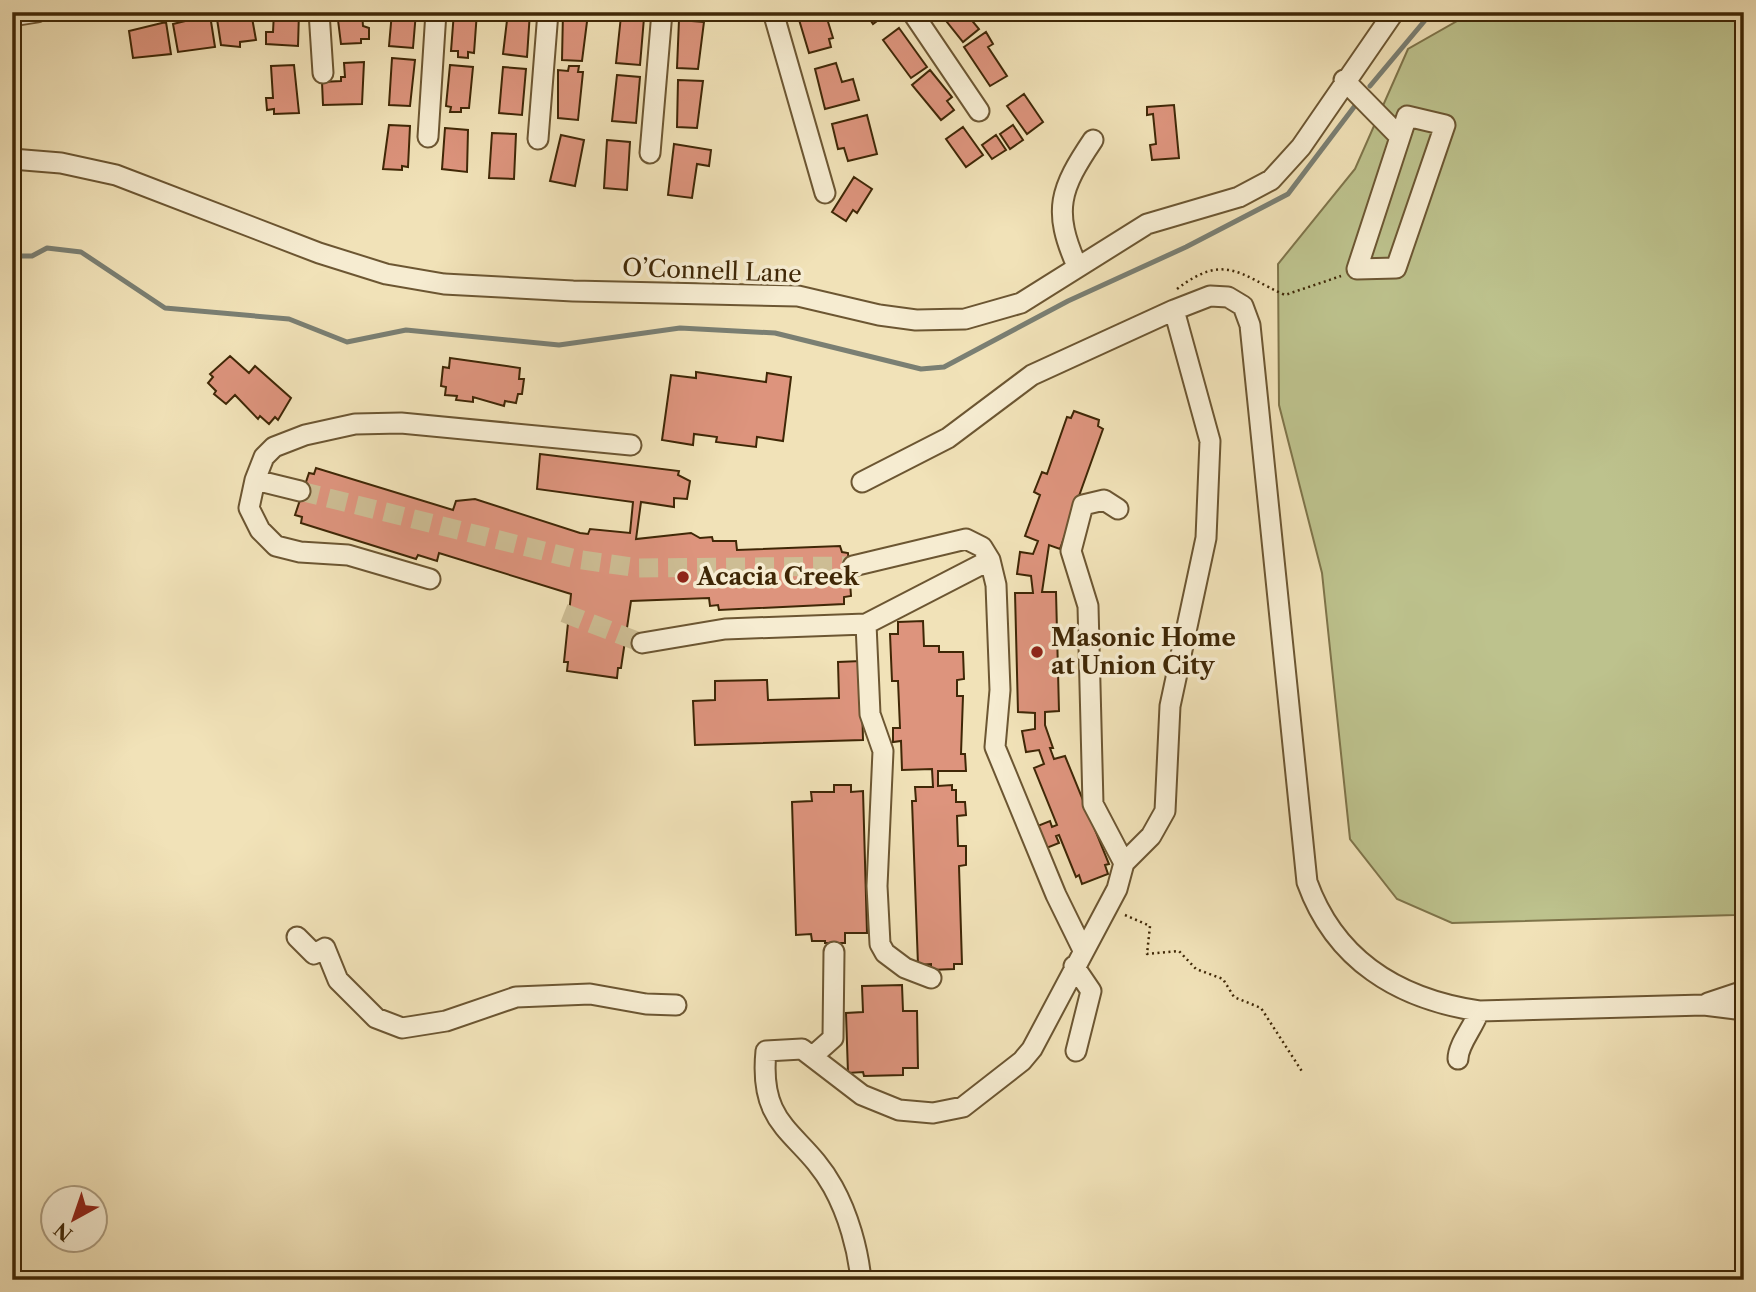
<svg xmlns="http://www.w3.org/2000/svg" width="1756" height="1292" viewBox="0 0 1756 1292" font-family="'Libre Caslon Text',serif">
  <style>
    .green { fill: #bdc28d; stroke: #7e744a; stroke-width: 2 }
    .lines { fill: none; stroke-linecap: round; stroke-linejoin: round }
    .stream { stroke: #7a7f73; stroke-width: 5 }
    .building { fill: #dd947d; stroke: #3f2706; stroke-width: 2 }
    .minor-tunnel { stroke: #cdbd94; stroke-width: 19; stroke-dasharray: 19 10; stroke-linecap: butt }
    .minor-casing { stroke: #6c5632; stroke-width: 23 }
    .path { stroke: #3f2706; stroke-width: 2.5; stroke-dasharray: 2 3.5; stroke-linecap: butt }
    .minor { stroke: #f6ecd1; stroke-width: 19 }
    .poi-dot { fill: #8f2418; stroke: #f6ecd1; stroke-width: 2.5 }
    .labels { text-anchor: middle; stroke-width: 7; stroke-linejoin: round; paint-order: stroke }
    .street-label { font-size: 24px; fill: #3f2706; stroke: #f6ecd1 }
    .poi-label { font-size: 24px; font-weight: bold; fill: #3f2706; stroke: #f6ecd1; text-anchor: start }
  </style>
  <rect width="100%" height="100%" fill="#f1e2b8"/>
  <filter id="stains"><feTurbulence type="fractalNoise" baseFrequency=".00286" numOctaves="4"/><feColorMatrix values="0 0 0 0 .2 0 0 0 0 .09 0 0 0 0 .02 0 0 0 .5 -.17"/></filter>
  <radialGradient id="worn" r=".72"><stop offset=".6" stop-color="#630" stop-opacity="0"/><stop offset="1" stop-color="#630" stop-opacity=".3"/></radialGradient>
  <path class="green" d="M1473,12H1744V913L1735,915L1452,923L1397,899L1350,839L1322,573L1279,405L1278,264L1355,169L1408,49Z"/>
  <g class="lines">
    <path class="stream" d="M1370,86L1432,12
      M12,256H32L47,248L81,252L165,308L289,319L347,342L406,330L559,345L680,328L775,333L921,369L944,367L1068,301L1186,247L1288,194L1354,107"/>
  </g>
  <path class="building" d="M251,12L256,40L240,42V47L221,45L217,19Z
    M274,12H299L298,46L266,44V32H273Z
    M337,12H362L363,26L369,28V39H361V43L341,44Z
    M392,12H416L413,48L389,46Z
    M454,12H477L474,53L468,52V58L458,57V51H451Z
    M508,12H530L527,57L503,54Z
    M563,12L588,14L582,61L562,60Z
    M825,12L833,38L829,39L831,47L809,53L797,13Z
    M865,12H889L873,24Z
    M939,12H965L979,29L963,42Z
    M210,15L215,47L178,52L173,24Z
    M621,16L644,18L640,65L616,63Z
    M679,20L704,22L698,69L677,68Z
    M166,22L171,54L133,58L129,31Z
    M899,28L927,67L911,78L883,40Z
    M986,32L993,44L988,47L1007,76L990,86L964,47Z
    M392,58L415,60L410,106L389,105Z
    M364,62L362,104L323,105L322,82L341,81V77H345L344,63Z
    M836,63L842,82L853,79L859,100L825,109L815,69Z
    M294,65L299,113L274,114V109L267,110L266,98H273L271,66Z
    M450,65L473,67L469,108H461V112H450L451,107L446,106Z
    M569,66H579L578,72H583L578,120L558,118V70L568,71Z
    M503,67L526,69L522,115L499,113Z
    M930,70L952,97L947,101L954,110L941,120L912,85Z
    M617,75L640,77L636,123L612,121Z
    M678,80L703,81L697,128L677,127Z
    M1024,94L1043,122L1027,134L1007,106Z
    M1174,105L1179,158L1152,160L1150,145L1156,144L1153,114L1147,115V107Z
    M867,115L877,154L848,161L844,148L838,149L832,124Z
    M389,125L410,126L408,167L402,166V170L383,169Z
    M1013,125L1023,140L1010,149L1000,134Z
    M963,127L983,155L966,167L946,139Z
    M445,128L468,130L467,172L442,169Z
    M492,133L516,134L514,179L489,178Z
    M561,135L584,140L575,186L550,181Z
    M996,135L1006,150L992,159L982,145Z
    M607,140L630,142L627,190L604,188Z
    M674,144L711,150L709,166L697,164L692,198L668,195Z
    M854,177L872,189L857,213L853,210L846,221L832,212Z
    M230,356L249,373L255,366L291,398L278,420L275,417L269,424L260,416L258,419L235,395L226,404L214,394L216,391L208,383L213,377L210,374Z
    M450,358L520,368L519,379H524L522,394H518L516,403L505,401L504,406L473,397V402L456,400L457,396L445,395L446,387L441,386L443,367L449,368Z
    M696,372L766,382L767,373L791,377L783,441L757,437L756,447L716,442L717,437L694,434L693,445L662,440L671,375L696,378Z
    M1074,411L1099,420L1098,426L1103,429L1060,549L1049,545L1042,592H1056L1059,711L1045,712V725L1053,748H1050L1054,759L1065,756L1109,864L1105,865L1108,874L1082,884L1079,875L1076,877L1059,835L1056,836L1059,843L1044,849L1035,827L1050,821L1052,827L1057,825L1034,768L1044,764L1039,750L1026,752L1022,731L1035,729V713L1018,712L1015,593H1033L1031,576L1017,574L1020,552L1033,554L1038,541L1025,536L1040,495L1034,492L1042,472L1047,474L1067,417L1071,418Z
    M540,454L679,471L678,475L690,481L687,499L674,498V507L641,502L636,539L691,533L700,538L712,537L713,541H736L737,550L840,546L842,552L848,553L851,596L844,597V604L719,610L718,605L710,606L709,598L631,601L621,668H618L617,678L567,671L568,662H564L571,594L439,553L437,561L418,555L416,559L301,523L302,517L295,515L309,473L314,474L316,468L453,510L456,501L475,499L580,533L588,534L590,529L630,533L633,502L537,489Z
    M923,621L924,646H939V652H963L964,679L957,680V696H963L961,754H965L966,771H938V786L952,785V790H956V802H965L966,815L957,816L958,846H966V865L959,866L962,964H954V969L931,970V964L918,965L912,801H916L915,787H933L932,769L902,770L901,741L893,742V728H900L898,681H892L890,634H898V622Z
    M861,661L863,740L695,745L693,701L715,700V681L767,680L768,700L839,698L838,662Z
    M834,785H851V792L863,791L867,933H845V943H825V941H812L811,934L796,935L792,802L812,801L811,792H834Z
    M902,985L903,1011H917L918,1068H903V1075L864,1076L863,1072L848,1073L846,1013L863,1012L862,986Z"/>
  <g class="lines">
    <path class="minor-tunnel" d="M300,491L576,559L638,568L853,566
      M564,613L642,643"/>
    <g class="minor-casing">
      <path id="minor" d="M319,12L323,73
        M773,12L825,193
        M912,12L979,111
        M12,16L37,12
        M1344,80L1400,137
        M1407,116L1445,125L1396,268L1357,269Z
        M428,137L436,12
        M538,139L548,12
        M650,153L662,12
        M12,159L61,163L116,175L319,253L386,274L444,284L573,291L798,296L879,315L916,320L965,319L1021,303L1147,224L1239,197L1271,180L1301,147L1394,12
        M1077,266C1052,210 1060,189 1093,140
        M255,480L300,491
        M862,482L948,438L1032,375L1174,310L1210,296L1228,297L1243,306L1250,325L1307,882C1335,960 1398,999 1479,1011L1704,1005L1744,1010
        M853,566L966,539L982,547L990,560L996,585L1000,690L995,747L1056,895L1083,950
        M430,579L348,555L300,552L276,546L260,530L249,508L255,480L264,457L274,447L305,435L355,424L401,423L631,445
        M642,643L725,629L866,624
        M1124,863L1151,836L1165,811L1170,706L1206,538L1210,441L1174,310
        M297,937L314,954L325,948L338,980L376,1018L402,1028L446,1021L516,997L590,994L646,1004L676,1005
        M1074,966L1091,991L1076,1051
        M931,978L905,968L885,953L880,944L877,886L883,751L870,714L866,624L990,560
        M1708,1003L1744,991
        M814,1055L833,1038L834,952
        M1458,1059C1458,1044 1474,1027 1479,1011
        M861,1280C858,1249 848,1214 833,1187C802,1131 758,1130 766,1051L802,1049L862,1095L899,1110L933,1113L963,1107L1022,1061L1032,1049L1117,889L1124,863L1093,804L1088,606L1071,551L1083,505L1104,500L1118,509"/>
    </g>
    <path class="path" d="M1177,289C1225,252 1240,275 1285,295L1341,276
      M1125,915L1150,926L1147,954L1179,951L1196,969L1223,979L1234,997L1261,1008L1303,1073"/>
    <use href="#minor" class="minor"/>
  </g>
  <g class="poi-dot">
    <circle cx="683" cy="577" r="7"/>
    <circle cx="1037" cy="652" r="7"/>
  </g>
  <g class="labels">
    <g class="street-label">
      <text transform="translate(712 271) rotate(2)" y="8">O’Connell Lane</text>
    </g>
    <g class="poi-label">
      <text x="697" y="585">Acacia Creek</text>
      <text x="1051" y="646">Masonic Home<tspan x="1051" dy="28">at Union City</tspan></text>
    </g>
  </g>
  <rect width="1756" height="1292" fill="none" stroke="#f1e2b8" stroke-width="42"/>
  <rect x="14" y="14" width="1728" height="1264" fill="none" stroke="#3f2706" stroke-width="3.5"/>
  <rect x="21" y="21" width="1714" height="1250" fill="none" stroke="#3f2706" stroke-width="2"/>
  <g transform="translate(74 1219) rotate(220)"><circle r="33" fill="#f6ecd1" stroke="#ad9d80" stroke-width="2"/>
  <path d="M0-5L12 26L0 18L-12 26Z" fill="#8f2418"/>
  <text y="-10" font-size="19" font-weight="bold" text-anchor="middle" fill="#3f2706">N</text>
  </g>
  <rect width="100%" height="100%" filter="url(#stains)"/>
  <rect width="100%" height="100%" fill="url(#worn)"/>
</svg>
